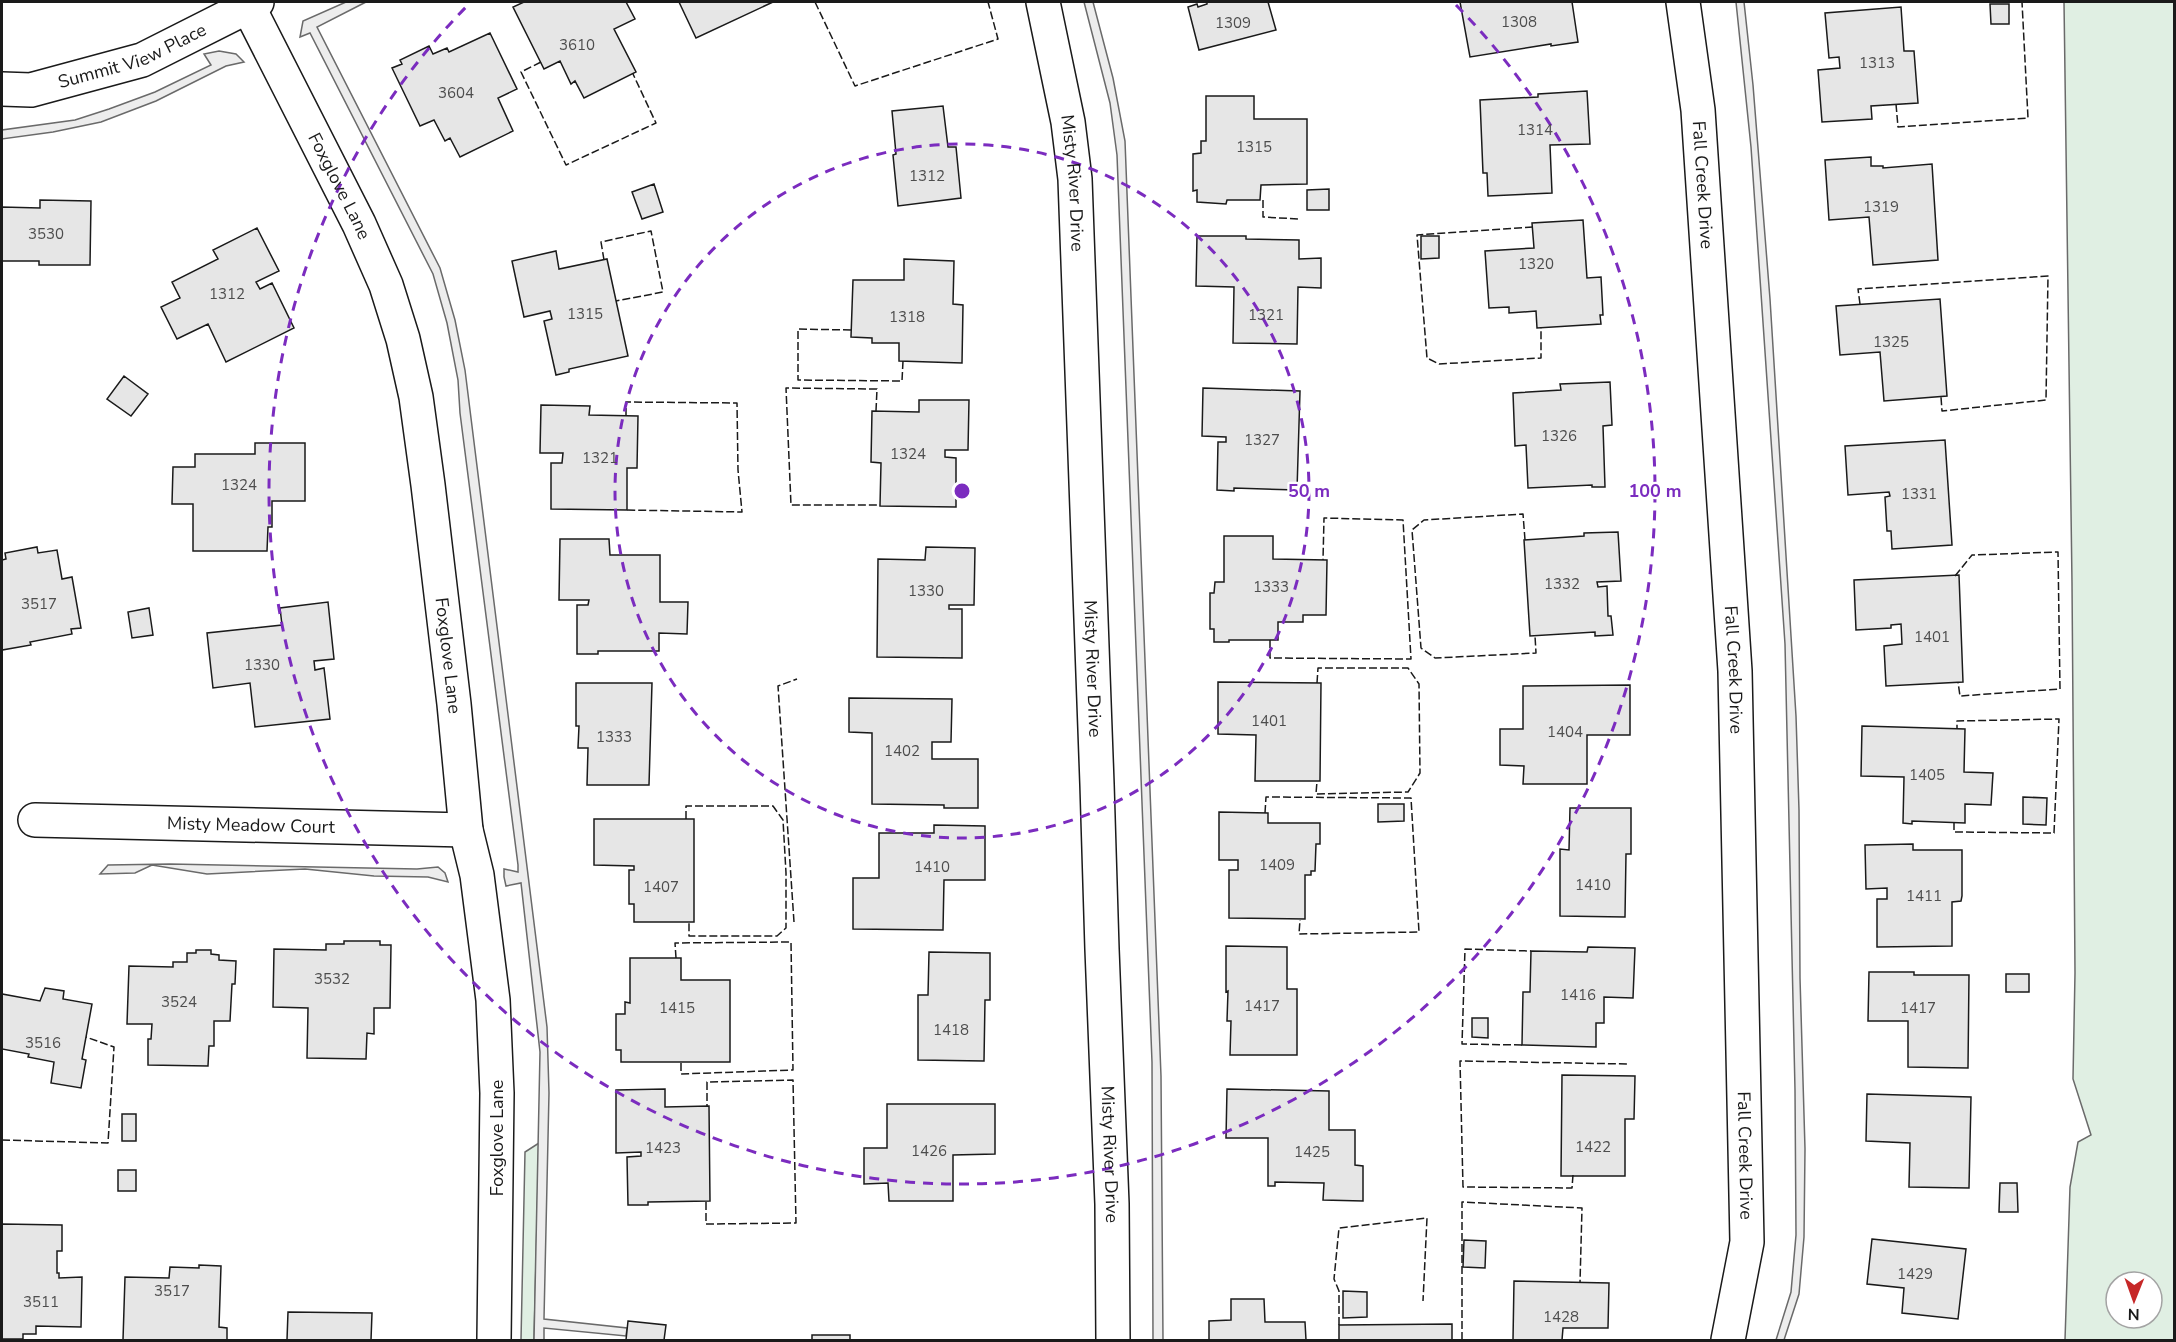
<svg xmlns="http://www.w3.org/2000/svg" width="2176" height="1342" viewBox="0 0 2176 1342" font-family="'Nunito Sans',sans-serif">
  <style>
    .green { fill: #e0efe3; stroke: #6a6a6a; stroke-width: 1.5; fill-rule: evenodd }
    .parking { fill: #ededed; stroke: #6a6a6a; stroke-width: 1.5 }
    .building { fill: #e6e6e6; stroke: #1a1a1a; stroke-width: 1.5 }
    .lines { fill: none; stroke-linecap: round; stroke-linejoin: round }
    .minor-casing { stroke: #1a1a1a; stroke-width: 36 }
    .minor { stroke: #fff; stroke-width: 33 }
    .fence { stroke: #1a1a1a; stroke-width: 1.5; stroke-dasharray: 8 3; stroke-linecap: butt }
    .ring { fill: none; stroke: #7b2cbf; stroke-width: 3; stroke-dasharray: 10 8 }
    .labels { text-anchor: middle; stroke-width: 4.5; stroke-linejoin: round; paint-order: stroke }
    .number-label { font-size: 15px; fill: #4d4d4d }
    .street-label { font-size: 18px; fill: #1a1a1a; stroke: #fff }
    .centre { fill: #7b2cbf; stroke: #fff; stroke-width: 3 }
    .ring-label { font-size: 18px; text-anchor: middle; font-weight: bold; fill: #7b2cbf; stroke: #fff; stroke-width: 4.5; stroke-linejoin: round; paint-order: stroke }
  </style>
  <rect width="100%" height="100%" fill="#fff"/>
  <path class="green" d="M2064,2H2174V1340H2065L2070,1187L2078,1142L2091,1135L2073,1079L2075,973L2072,583ZM2116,1282H2152V1318H2116Z
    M539,1143L534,1340H521L525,1152Z"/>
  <path class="parking" d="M346,2H366L317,27L440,268L455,320L465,370L547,1027L549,1093L544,1319L627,1328L626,1336L544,1328V1340H534L540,1052L521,883L506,886L504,877V869L518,872V865L460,413L458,380L447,323L433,274L310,33L300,37L303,21Z
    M1084,2H1093L1113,78L1125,141L1161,1076L1163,1340H1153L1152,1062L1117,155L1110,103Z
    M1736,2H1744L1753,85L1770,299L1796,716L1799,810L1800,978L1805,1149L1804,1237L1799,1294L1784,1340H1776L1791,1292L1796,1235L1795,1090L1785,644L1751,147Z
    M219,51L236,54L244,62L226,66L156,101L101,122L53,132L2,139V130L75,120L109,109L155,92L211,65L204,54Z
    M170,864L417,869L438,867L445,873L448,882L428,877L374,876L305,869L207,874L152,865L135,873L100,874L108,865Z"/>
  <path class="building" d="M524,2H626L635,19L614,29L636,72L584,98L575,81L571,84L560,61L544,69L513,7Z
    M679,2H773L696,38Z
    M1207,2H1268L1276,30L1199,50L1188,7L1197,4L1198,7L1207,4Z
    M1460,2H1572L1578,42L1551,46V44L1470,57Z
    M1990,4H2009V24H1991Z
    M1901,7L1904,51H1914L1918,103L1871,106L1872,119L1822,122L1818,70L1840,68L1839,57L1829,58L1825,13Z
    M490,33L517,89L498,98L513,131L460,157L450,138L445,141L434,120L420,126L392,68L402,64L400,60L429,46L433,54L447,48L449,52Z
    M1587,91L1590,144L1550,145L1552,193L1488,196L1487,173H1483L1480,100L1538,97V94Z
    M1206,96H1254V119H1307V184L1261,185L1260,200H1227L1226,204L1197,202V190L1193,191V154L1201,153V141H1206Z
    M943,106L948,147H956L961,198L898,206L893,155L896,154L892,111Z
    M1871,157V166H1883V168L1932,164L1938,260L1873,265L1869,217L1829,220L1825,160Z
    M654,184L663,212L642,219L632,192Z
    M1329,189V210H1307V190Z
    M40,200L91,201L90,265H39V261H2V207L40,208Z
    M1583,220L1587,278L1601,277L1603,315H1600L1601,324L1537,328L1536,311L1509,313V307L1489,308L1485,251L1534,248L1532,223Z
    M257,228L279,271L256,282L260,289L272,283L294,328L226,362L208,324L177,339L161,307L180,298L172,282L218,259L213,250Z
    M1197,236H1246V239L1299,240V259L1321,258V288L1298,287L1297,344L1233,343L1234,287L1196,286Z
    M1421,236H1439V258L1421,259Z
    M556,251L559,269L607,259L628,356L569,369V372L556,375L544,321L552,319L550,311L524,317L512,261Z
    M904,259L954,261L953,304L963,305L962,363L899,361V343H872V338L851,337L853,280H904Z
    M1940,299L1947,396L1884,401L1880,352L1840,355L1836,306Z
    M124,376L148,394L131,416L107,399Z
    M1610,382L1612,425L1603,426L1605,487H1592V485L1528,488L1526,445L1515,446L1513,393L1561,390L1560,384Z
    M1203,388L1300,391L1297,490L1234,488V491L1217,490L1218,442H1226V437L1202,436Z
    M919,400H969L968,450H945V457L956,458V507L880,506L881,463L871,462L872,411L919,412Z
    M541,405L590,406L589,415L638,416L637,468H627V510L551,509V463H562L563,453H540Z
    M1945,440L1952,545L1892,549L1891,531H1887L1885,497L1890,496L1889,492L1848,495L1845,446Z
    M255,443H305V501H272V527H268L267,551H193V504H172L173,467H195V454H255Z
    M1618,532L1621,581L1597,582L1598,587L1607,586L1608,616H1611L1613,635L1595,636V632L1530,636L1524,540L1584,536V533Z
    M1224,536H1273V559L1327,560L1326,615H1303V622H1278V640H1229V642H1214V629H1210V593H1214L1215,582H1224Z
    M560,539H609L610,555H660V602H688L687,634L659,633V651H598V654H577V605H588L589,600H559Z
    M37,547L38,553L57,550L62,579L72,577L81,628L71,629L72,634L30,642L31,645L2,650V560L6,559L5,553Z
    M926,547L975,548L974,605H949V609H962V658L877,657L878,559L925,560Z
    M1959,575L1963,682L1886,686L1884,646L1902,644L1901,624L1891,625V628L1856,630L1854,580Z
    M328,602L334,659L314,661L315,670L324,668L330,719L255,727L250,683L213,688L207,633L282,625L280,608Z
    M149,608L153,635L132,638L128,612Z
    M1218,682L1321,683L1320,781H1255L1256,735L1218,734Z
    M576,683H652L649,785H587L588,748H578L579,726H576Z
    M1630,685V735H1587V784H1523L1524,766L1500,765V729H1523V686Z
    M849,698L952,699L951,742H932V759H978V808H944V805L872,804V733L849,732Z
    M1862,726L1965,729L1964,772L1993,773L1991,805L1965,804V823L1912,821V824L1903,823L1904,777L1861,776Z
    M2023,797L2047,798L2046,825L2023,824Z
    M1378,804H1404V821L1378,822Z
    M1570,808H1631V854H1626L1625,917L1560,916V849L1569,850Z
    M1219,812L1268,813V823H1320V844H1316L1315,871H1311V875H1305V919L1229,918V870H1238V860H1219Z
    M594,819H694V922H634V904H629V870H634V866L594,865Z
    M934,825L985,826V880H944L943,930L853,929V878H879V833H934Z
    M1913,844V850H1962V896L1961,901L1952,902V946L1877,947V899H1887V888L1866,889L1865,845Z
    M344,941H380V945H391L390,1008H374V1034L367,1033L366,1059L307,1058L308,1008L273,1007L274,949L326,950V944H344Z
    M1226,946L1287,947V989H1297V1055H1230L1231,1021H1227L1228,991L1226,992Z
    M1588,947L1635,948L1633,998L1604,997V1023H1596V1047L1522,1045L1523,992H1530L1531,951L1587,952Z
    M196,950H211V954L219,955V960L236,961L235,984H232L230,1021H214V1046H209L208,1066L148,1065V1039H151L152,1024H127L129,966L173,967V962H187V953H196Z
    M929,952L990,953V1000H985L984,1061L918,1060V995H928Z
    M630,958H681V980H730V1062H621V1050H616V1014H625V1002L630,1003Z
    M1869,972H1914V975H1969L1968,1068L1908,1067V1021H1868Z
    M2006,974H2029V992H2006Z
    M45,988L64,991L63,999L92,1004L82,1059L86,1060L81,1088L51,1083L54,1062L28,1057L29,1054L2,1049V994L40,1001Z
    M1472,1018H1488V1038L1472,1037Z
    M1562,1075L1635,1076L1634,1119H1625V1176H1561Z
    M665,1089V1107L709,1106L710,1201L648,1202V1205H628L627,1157L641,1156V1152L616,1153V1090Z
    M1227,1089L1329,1091V1130H1355V1165L1363,1166V1201L1323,1200L1324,1183L1275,1182V1186H1268V1138H1226Z
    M1867,1094L1971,1097L1969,1188L1909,1187L1910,1143L1866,1141Z
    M887,1104H995V1154L953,1155V1201H889L888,1183L864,1184V1148H887Z
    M122,1114H136V1141H122Z
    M118,1170H136V1191H118Z
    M2000,1183H2017L2018,1212H1999Z
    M2,1224L62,1225V1251H57V1273H59V1278L82,1277L81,1327L36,1326V1334H23V1339H2Z
    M1872,1239L1966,1249L1958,1319L1902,1313L1904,1288L1867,1284Z
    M1464,1240L1486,1241L1485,1268L1463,1267Z
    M199,1265L221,1266L219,1327L227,1328V1340H123L125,1277L169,1278L170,1267L199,1268Z
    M1514,1281L1609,1283L1608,1328H1563L1562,1340H1513Z
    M1343,1291L1367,1292V1317L1343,1318Z
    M1231,1299H1264L1265,1322H1305L1306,1340H1209V1321L1231,1320Z
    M288,1312L372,1313L371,1340H287Z
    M628,1321L666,1325L664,1340H626Z
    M1452,1324V1340H1339V1325Z
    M812,1335H850V1340H812Z"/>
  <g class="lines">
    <g class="minor-casing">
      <g id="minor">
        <path id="s1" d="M1043,2L1068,122L1075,179L1097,784L1102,949L1112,1204L1113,1340"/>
        <path id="s2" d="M1683,2L1698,110L1735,671L1747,1242L1728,1340"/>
        <path id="s3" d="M248,6L359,224L386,285L403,339L416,397L428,485L454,704L466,830L477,875L493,1000L497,1093L494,1340"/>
        <path id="s4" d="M2,89L31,90L142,60L257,2"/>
        <path id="s5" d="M35,820L466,830"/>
      </g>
    </g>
    <use href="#minor" class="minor"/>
    <path class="fence" d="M815,2L855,86L998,39L988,2
      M541,62L521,72L566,165L656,123L633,74
      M1896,104L1898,127L2028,118L2022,2
      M1263,200V217L1299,219
      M1533,227L1417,235L1427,358L1439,364L1541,358V328
      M604,260L601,242L651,231L663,292L616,301
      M1860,304L1858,289L2048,276L2046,400L1942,411L1941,397
      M851,330L798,329V380L902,381L903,361
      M876,411L877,389L786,388L791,505H880
      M626,416V402L737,403L738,470L742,512L626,510
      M1525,540L1523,514L1424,520L1412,530L1421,648L1435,658L1536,653L1535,636
      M1955,576L1972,555L2058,552L2060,689L1960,696L1958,682
      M1270,640V658L1411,659L1403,520L1324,518L1323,560
      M1317,683L1318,668H1408L1419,684L1420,773L1408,792L1316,794L1317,781
      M1265,813L1266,797L1411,798L1419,932L1299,934L1300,920
      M686,819V806H773L783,820L786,873V928L777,936H689V922
      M1954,822V832L2054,833L2059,719L1957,721V729
      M794,922L778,686L797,679
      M676,958L675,943L791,942L793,1070L681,1074V1062
      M1522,1045L1462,1044L1465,949L1531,951
      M2,1140L108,1143L114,1047L86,1037
      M1573,1175L1572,1188L1463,1187L1460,1061L1629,1064
      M706,1202V1224L796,1223L793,1080L707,1082V1106
      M1339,1325V1291L1334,1279L1339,1228L1427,1218L1423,1301
      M1462,1340V1202L1582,1208L1580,1283"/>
  </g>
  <g class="ring">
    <circle cx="962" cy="491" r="347"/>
    <path d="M1456 5A693 693 0 1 1 468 5"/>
  </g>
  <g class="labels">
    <g class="number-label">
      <text x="1519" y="27">1308</text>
      <text x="1233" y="28">1309</text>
      <text x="577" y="50">3610</text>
      <text x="1877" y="68">1313</text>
      <text x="456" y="98">3604</text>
      <text x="1535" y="135">1314</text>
      <text x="1254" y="152">1315</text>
      <text x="927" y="181">1312</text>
      <text x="1881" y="212">1319</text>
      <text x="46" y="239">3530</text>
      <text x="1536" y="269">1320</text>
      <text x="227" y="299">1312</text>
      <text x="585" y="319">1315</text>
      <text x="1266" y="320">1321</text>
      <text x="907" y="322">1318</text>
      <text x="1891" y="347">1325</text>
      <text x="1559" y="441">1326</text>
      <text x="1262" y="445">1327</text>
      <text x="908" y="459">1324</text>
      <text x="600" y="463">1321</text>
      <text x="239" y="490">1324</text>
      <text x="1919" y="499">1331</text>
      <text x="1562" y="589">1332</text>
      <text x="1271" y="592">1333</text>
      <text x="926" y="596">1330</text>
      <text x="39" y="609">3517</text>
      <text x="1932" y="642">1401</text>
      <text x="262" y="670">1330</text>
      <text x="1269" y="726">1401</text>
      <text x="1565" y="737">1404</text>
      <text x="614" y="742">1333</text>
      <text x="902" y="756">1402</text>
      <text x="1927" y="780">1405</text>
      <text x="1277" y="870">1409</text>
      <text x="932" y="872">1410</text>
      <text x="1593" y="890">1410</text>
      <text x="661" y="892">1407</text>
      <text x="1924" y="901">1411</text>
      <text x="332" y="984">3532</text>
      <text x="1578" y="1000">1416</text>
      <text x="179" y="1007">3524</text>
      <text x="1262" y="1011">1417</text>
      <text x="677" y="1013">1415</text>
      <text x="1918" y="1013">1417</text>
      <text x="951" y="1035">1418</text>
      <text x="43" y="1048">3516</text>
      <text x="1593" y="1152">1422</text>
      <text x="663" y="1153">1423</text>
      <text x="929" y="1156">1426</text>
      <text x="1312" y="1157">1425</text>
      <text x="1915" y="1279">1429</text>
      <text x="172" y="1296">3517</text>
      <text x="41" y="1307">3511</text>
      <text x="1561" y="1322">1428</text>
    </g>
    <g class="street-label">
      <text dy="6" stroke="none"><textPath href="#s4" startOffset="136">Summit View Place</textPath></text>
      <text dy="6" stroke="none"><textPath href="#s1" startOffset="184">Misty River Drive</textPath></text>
      <text dy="6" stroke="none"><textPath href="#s3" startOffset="202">Foxglove Lane</textPath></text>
      <text dy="6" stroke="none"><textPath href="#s2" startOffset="184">Fall Creek Drive</textPath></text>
      <text dy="6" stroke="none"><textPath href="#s3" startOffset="688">Foxglove Lane</textPath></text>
      <text dy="6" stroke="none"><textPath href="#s1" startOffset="670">Misty River Drive</textPath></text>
      <text dy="6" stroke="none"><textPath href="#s2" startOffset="670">Fall Creek Drive</textPath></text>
      <text dy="6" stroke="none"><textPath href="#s5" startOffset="216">Misty Meadow Court</textPath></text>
      <text transform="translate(497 1138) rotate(-90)" y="6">Foxglove Lane</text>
      <text dy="6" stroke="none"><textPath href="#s1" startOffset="1156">Misty River Drive</textPath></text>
      <text dy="6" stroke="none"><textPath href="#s2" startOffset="1156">Fall Creek Drive</textPath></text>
    </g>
  </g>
  <circle cx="962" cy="491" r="9" class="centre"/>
  <g class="ring-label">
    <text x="1309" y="497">50 m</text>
    <text x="1655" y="497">100 m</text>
  </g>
  <rect width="2176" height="1342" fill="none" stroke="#1a1a1a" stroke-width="6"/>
  <g transform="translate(2134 1300) rotate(181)"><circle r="28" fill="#ffffff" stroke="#a3a3a3" stroke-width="1.5"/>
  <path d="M0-4.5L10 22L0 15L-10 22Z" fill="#c62828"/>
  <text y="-9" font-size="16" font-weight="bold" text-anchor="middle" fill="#1a1a1a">N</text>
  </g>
</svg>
